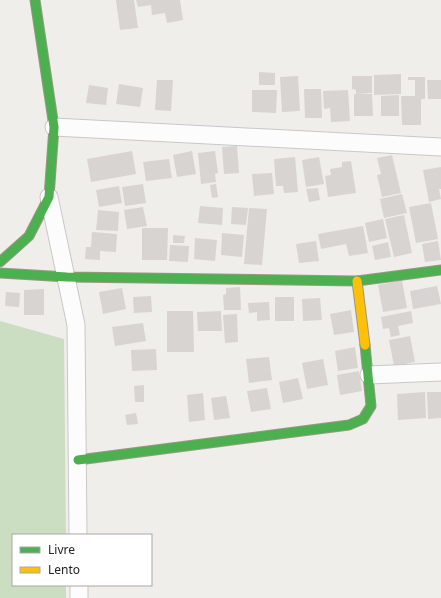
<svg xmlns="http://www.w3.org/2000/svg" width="441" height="598" viewBox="0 0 441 598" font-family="'Noto Sans',sans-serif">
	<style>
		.forest { fill: #cbdec1 }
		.building { fill: #d7d4d2 }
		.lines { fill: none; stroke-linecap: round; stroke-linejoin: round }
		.street-casing { stroke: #c9c8c7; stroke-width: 19 }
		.fast-casing { stroke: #999a82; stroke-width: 11 }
		.slow-casing { stroke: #999a82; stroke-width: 11 }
		.street { stroke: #fdfcfc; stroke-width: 17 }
		.fast { stroke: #4caf50; stroke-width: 9 }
		.slow { stroke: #ffc107; stroke-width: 9 }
	</style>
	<rect width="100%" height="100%" fill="#f0eeeb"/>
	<path class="forest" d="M0,321L64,339L66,535H13V585H66V598H0Z"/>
	<g class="building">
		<path d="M116,0H134L138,28L120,30Z"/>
		<path d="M136,0H180L183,20L167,23L165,13L152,15L151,5L138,7Z"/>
		<path d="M259,72L275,73V85H259Z"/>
		<path d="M401,74V94L374,95V75Z"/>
		<path d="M298,76L300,111L282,112L280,77Z"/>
		<path d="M352,76H372V93L356,94V90L352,89Z"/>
		<path d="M408,77H425V99H421V125H402L401,96H415V80H408Z"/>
		<path d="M157,80H173L171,111L155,110Z"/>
		<path d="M427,80H441V99H428Z"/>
		<path d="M119,84L143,88L140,107L116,104Z"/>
		<path d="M89,85L108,88L106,105L86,103Z"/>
		<path d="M304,89H321L322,118H305Z"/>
		<path d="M252,90H277L276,113L252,112Z"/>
		<path d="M348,90L350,121L331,122L330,108L324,109L323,91Z"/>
		<path d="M354,94H372L373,116H354Z"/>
		<path d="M399,95V116H381V96Z"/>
		<path d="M237,146L239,173L224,174L222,147Z"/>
		<path d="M132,151L136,174L91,182L87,159Z"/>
		<path d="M192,151L196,174L177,177L173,155Z"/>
		<path d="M215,151L218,173L215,174L216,182L201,184L198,153Z"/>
		<path d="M392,155L401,193L382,197L377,175L381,174L377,158Z"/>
		<path d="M295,157L298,192L284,193L283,186H276L274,159Z"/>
		<path d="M319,157L324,184L306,187L302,160Z"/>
		<path d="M169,159L172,178L146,181L143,162Z"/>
		<path d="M351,161L356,193L328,197L325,176L331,175L330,169L342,167V162Z"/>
		<path d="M441,167V189H439L441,199L429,202L423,170Z"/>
		<path d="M272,173L274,194L254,196L252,174Z"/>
		<path d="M143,184L146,203L125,206L122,187Z"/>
		<path d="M216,184L218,197L212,198L210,185Z"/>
		<path d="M119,186L122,203L99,207L96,190Z"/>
		<path d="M318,188L320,200L309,202L306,189Z"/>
		<path d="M402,194L407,213L384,218L380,199Z"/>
		<path d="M431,203L438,239L416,243L409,207Z"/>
		<path d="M200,206L223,208L222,225L198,223Z"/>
		<path d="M143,207L147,226L127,229L124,210Z"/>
		<path d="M232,207L248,208L246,225L231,224Z"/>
		<path d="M249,208L267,209L262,265L244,264Z"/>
		<path d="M98,210L119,212L118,231L96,230Z"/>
		<path d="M404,215L412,253L394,257L385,219Z"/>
		<path d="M383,219L387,238L369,242L365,223Z"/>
		<path d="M363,226L368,253L349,256L346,244L321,249L318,234Z"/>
		<path d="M142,228H168L167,260H142Z"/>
		<path d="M92,232L117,234L116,252L100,251V260L85,259L86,247H91Z"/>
		<path d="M222,233L244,235L242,257L221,255Z"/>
		<path d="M173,235L185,236L184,243H173Z"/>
		<path d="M195,238L217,240L215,261L194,259Z"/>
		<path d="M316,241L319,261L299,263L296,244Z"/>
		<path d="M438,241L441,260L425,262L422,244Z"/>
		<path d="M388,242L391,257L375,260L372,246Z"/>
		<path d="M170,245L189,246L188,262L169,261Z"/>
		<path d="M402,280L407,308L383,312L378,285Z"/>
		<path d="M437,286L441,304L413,309L410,291Z"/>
		<path d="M240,287L241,310H224L223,295L226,294V288Z"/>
		<path d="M122,288L126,309L103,314L99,292Z"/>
		<path d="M44,289V315H24V290Z"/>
		<path d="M6,292L20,293L19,307L5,306Z"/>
		<path d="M151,296L152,312L134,313L133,297Z"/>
		<rect x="275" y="297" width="19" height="24"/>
		<path d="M320,298L322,320L303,321L302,299Z"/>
		<path d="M269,302L270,320L257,321V312L249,313L248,303Z"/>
		<path d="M351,310L354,332L334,335L330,314Z"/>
		<path d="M167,311H193L194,352H167Z"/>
		<path d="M221,311L222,331H198L197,312Z"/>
		<path d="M411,311L413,323L398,326L400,335L391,337L389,328L383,329L381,317Z"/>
		<path d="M237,314L238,342L225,343L223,315Z"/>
		<path d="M143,323L146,341L115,346L112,327Z"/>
		<path d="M410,336L415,362L394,366L389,340Z"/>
		<path d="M355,347L358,368L338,371L335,351Z"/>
		<path d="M156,349L157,370L132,371L131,350Z"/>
		<path d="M269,357L272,380L249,383L246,359Z"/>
		<path d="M323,359L328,385L307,389L302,363Z"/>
		<path d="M359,371L362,391L340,395L337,375Z"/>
		<path d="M298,378L303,399L283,403L279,382Z"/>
		<path d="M144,385V402H135L134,386Z"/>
		<path d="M267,388L271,409L251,412L247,391Z"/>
		<path d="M425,392L426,418L398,420L397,394Z"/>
		<path d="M427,392H441V418L428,419Z"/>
		<path d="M203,393L205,420L189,422L187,395Z"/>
		<path d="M226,396L230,418L214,420L211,398Z"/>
		<path d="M136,413L138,424L127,425L125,415Z"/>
	</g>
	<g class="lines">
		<defs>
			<g id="street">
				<path d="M54,127L441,147"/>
				<path d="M49,197L76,325L78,535"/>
				<path d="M369,375L441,372"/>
				<path d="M79,585V598"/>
			</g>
			<g id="fast">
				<path d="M0,262L29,236L49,197L54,127L35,0"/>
				<path d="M0,273L67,277L357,281L441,270"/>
				<path d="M78,460L349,425L363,419L371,406L365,345"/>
			</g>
			<path id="slow" d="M357,281L365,345"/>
		</defs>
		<use href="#street" class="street-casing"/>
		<use href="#fast" class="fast-casing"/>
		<use href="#slow" class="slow-casing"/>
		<use href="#street" class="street"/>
		<use href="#fast" class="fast"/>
		<use href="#slow" class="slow"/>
	</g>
	<rect x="12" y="534" width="140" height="52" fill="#ffffff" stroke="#a7a7a7"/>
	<rect x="20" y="547" width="20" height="6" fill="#4caf50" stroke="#a7a7a7"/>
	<text x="48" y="554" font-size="12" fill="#222222">Livre</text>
	<rect x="20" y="567" width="20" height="6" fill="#ffc107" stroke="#a7a7a7"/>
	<text x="48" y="574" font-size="12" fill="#222222">Lento</text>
</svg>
